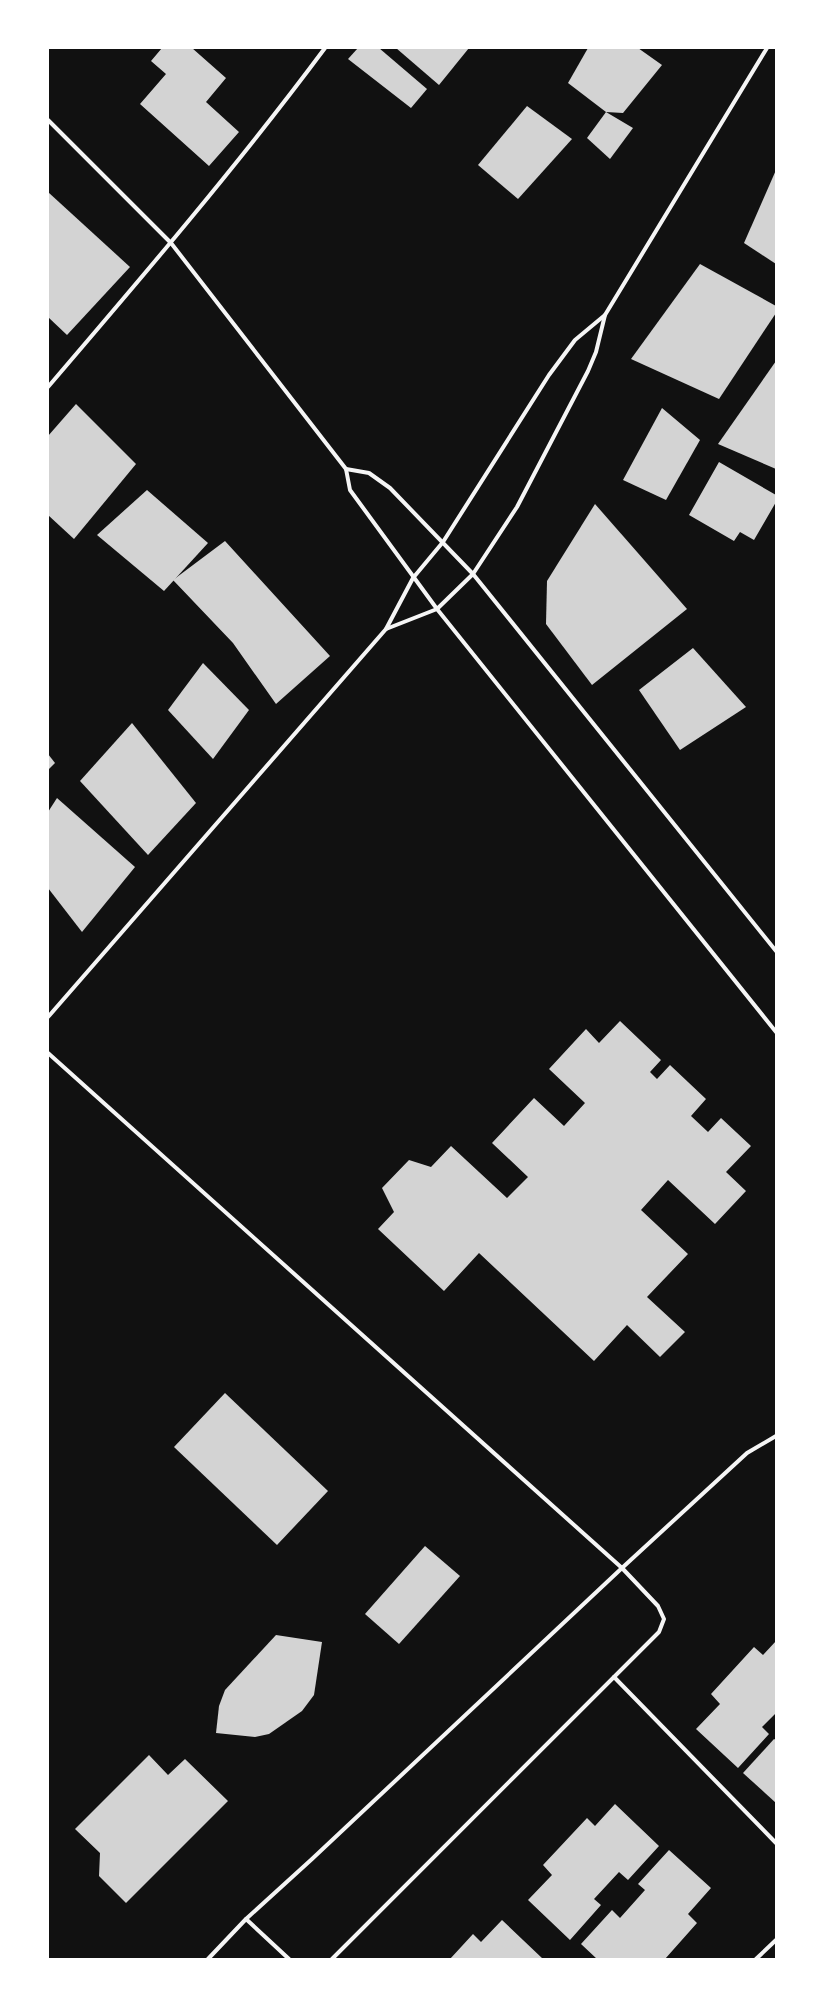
<svg xmlns="http://www.w3.org/2000/svg" width="824" height="2007" viewBox="0 0 824 2007" font-family="'PT Sans Narrow',sans-serif">
	<style>
		.building { fill: #d3d3d3 }
		.lines { fill: none; stroke-linecap: round; stroke-linejoin: round }
		.minor { stroke: #f5f5f5; stroke-width: 4 }
	</style>
	<rect width="100%" height="100%" fill="#111"/>
	<g class="building">
		<path d="M162,48H192L226,78L206,102L239,132L209,166L140,104L166,74L151,61Z"/>
		<path d="M358,48H379L427,89L411,108L348,59Z"/>
		<path d="M396,48H469L439,85Z"/>
		<path d="M588,48H638L662,65L623,113L606,112L568,83Z"/>
		<path d="M527,106L572,139L518,199L478,165Z"/>
		<path d="M606,112L633,128L610,159L587,138Z"/>
		<path d="M776,170V264L744,243Z"/>
		<path d="M48,192L130,267L67,335L48,317Z"/>
		<path d="M700,264L776,306V313L719,399L631,359Z"/>
		<path d="M776,361V469L718,444Z"/>
		<path d="M76,404L136,464L74,539L48,515V436Z"/>
		<path d="M662,408L700,440L666,500L623,480Z"/>
		<path d="M719,462L776,495V502L754,540L740,532L734,541L689,515Z"/>
		<path d="M147,490L208,543L164,591L97,535Z"/>
		<path d="M595,504L687,609L592,685L546,624L547,581Z"/>
		<path d="M225,541L330,656L276,704L233,643L173,580Z"/>
		<path d="M693,648L746,707L680,750L639,690Z"/>
		<path d="M203,663L249,710L213,759L168,710Z"/>
		<path d="M132,723L196,803L148,855L80,781Z"/>
		<path d="M48,754L55,763L48,770Z"/>
		<path d="M57,798L135,867L82,932L48,888V812Z"/>
		<path d="M620,1021L661,1060L650,1072L657,1079L670,1065L706,1099L691,1116L708,1132L721,1118L751,1146L726,1172L746,1191L715,1224L668,1180L641,1210L688,1254L647,1297L685,1332L660,1357L627,1325L594,1361L479,1253L444,1291L378,1229L394,1212L382,1188L409,1160L431,1167L451,1146L507,1198L528,1177L492,1143L534,1098L564,1126L585,1103L549,1069L586,1029L599,1043Z"/>
		<path d="M225,1393L328,1491L277,1545L174,1447Z"/>
		<path d="M425,1546L460,1576L399,1644L365,1614Z"/>
		<path d="M276,1635L322,1642L314,1695L302,1711L269,1734L255,1737L216,1733L219,1706L225,1690Z"/>
		<path d="M776,1641V1713L762,1727L769,1734L738,1768L696,1729L720,1704L711,1694L754,1647L763,1655Z"/>
		<path d="M774,1739L776,1740V1803L743,1773Z"/>
		<path d="M149,1755L168,1775L185,1759L228,1801L126,1903L99,1876L100,1853L75,1829Z"/>
		<path d="M615,1804L659,1846L628,1880L619,1872L594,1899L601,1905L570,1940L528,1900L552,1875L543,1865L587,1818L595,1826Z"/>
		<path d="M669,1850L711,1888L688,1914L697,1923L665,1959H597L581,1944L612,1910L620,1918L645,1890L638,1884Z"/>
		<path d="M502,1920L543,1959H450L473,1934L481,1942Z"/>
	</g>
	<g class="lines">
		<g class="minor">
			<path d="M48,120L171,243L346,469L350,490L437,609L776,1032"/>
			<path d="M48,387C143,276 238,165 325,48"/>
			<path d="M346,469L369,473L390,488L473,574L776,951"/>
			<path d="M386,629L437,609L473,574L517,507L588,371L596,352L605,315L767,48"/>
			<path d="M48,1017L386,629L413,578L443,542L549,375L575,340L605,315"/>
			<path d="M48,1053L622,1568L658,1606L664,1619L659,1632L332,1959"/>
			<path d="M614,1677L776,1843"/>
			<path d="M246,1919L289,1959"/>
			<path d="M208,1959L246,1919L312,1859L622,1568L747,1453L776,1436"/>
			<path d="M756,1959L776,1940"/>
		</g>
	</g>
	<rect width="824" height="2007" fill="none" stroke="#ffffff" stroke-width="98"/>
</svg>
